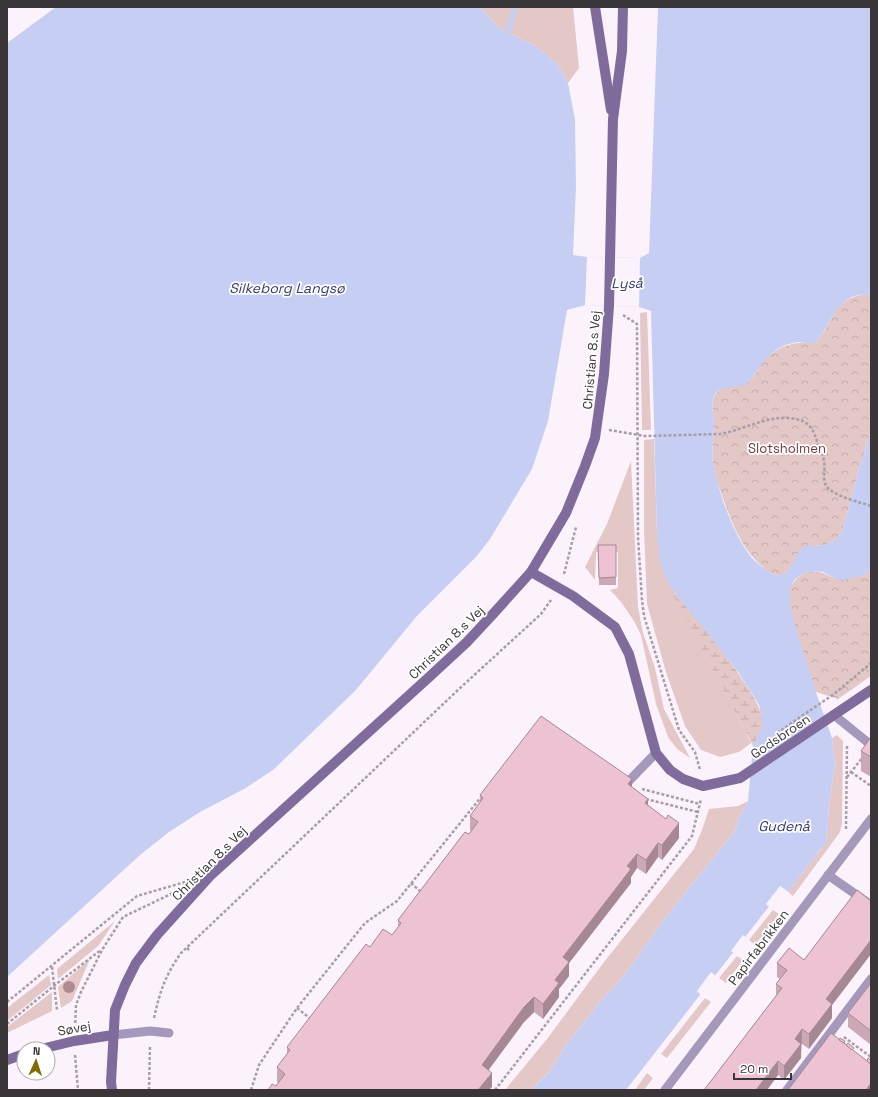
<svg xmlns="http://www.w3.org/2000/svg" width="878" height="1097" viewBox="0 0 878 1097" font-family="'Space Grotesk',sans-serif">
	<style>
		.grass { fill: #e4c7c7 }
		.wetland { fill: url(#wetland-marsh) }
		.park { fill: url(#park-crowns) }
		.water { fill: #c7cef4 }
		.pier { fill: #fcf2fc }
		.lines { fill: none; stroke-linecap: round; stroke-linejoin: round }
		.stream { stroke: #c7cef4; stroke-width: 5.5 }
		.path { stroke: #a79fa7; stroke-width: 2.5; stroke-dasharray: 3 2; stroke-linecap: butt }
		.lane { stroke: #a599bb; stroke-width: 9 }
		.secondary { stroke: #7f6c9d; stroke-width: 10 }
		.tree { fill: #b18b92 }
		.wall { fill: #cca8b6 }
		.shaded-wall { fill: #a68894 }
		.building { fill: #edc3d4; stroke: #a68894 }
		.labels { text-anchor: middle; stroke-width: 3.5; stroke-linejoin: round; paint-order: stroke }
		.street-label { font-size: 13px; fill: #393539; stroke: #fff }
		.park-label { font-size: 13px; fill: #73373c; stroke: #fff }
		.water-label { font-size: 14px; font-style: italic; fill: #34396a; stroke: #fff }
	</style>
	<defs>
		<pattern id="wetland-marsh" width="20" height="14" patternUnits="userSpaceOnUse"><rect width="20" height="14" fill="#e4c7c7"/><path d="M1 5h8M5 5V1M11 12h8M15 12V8" fill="none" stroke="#c4acac"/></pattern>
		<pattern id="park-crowns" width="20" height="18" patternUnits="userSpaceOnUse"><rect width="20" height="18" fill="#e4c7c7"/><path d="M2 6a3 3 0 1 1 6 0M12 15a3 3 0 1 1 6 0" fill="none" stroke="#c4acac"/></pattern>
	</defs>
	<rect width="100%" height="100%" fill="#fcf2fc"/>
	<g class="grass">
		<path d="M480,7H573L579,68L568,83L558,65L537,47L499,28Z"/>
		<path d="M647,312L651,430H642L640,313Z"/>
		<path d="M654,439L657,533L672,589L751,743L739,752L720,757L701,750L685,726L666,672L647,604L644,529V440Z"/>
		<path d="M631,461L638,607L643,633L655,668L664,709L690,758L677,749L668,737L656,704L641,635L634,621L621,602L610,590L618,588V552H596L595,580L585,567L607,524Z"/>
		<path d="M837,735L843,741L842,823L840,832L793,896L788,892L827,841L829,804L835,764L832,738Z"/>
		<path d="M748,801L738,820L735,831L662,922L623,977L599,1003L566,1045L549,1072L531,1090H505L547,1039L604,962L694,849L702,830L709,809L738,806Z"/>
		<path d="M773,910L779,914L755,945L749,940Z"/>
		<path d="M115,921L98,946L58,979L57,969Z"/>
		<path d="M737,956L743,960L726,983L719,978Z"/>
		<path d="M90,959L72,1001L61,1008L58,987Z"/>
		<path d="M49,975L51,985L7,1021V1008Z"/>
		<path d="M52,992V1011L7,1033V1027Z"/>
		<path d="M705,998L711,1002L667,1058L661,1054Z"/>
		<path d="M647,1073L653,1078L644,1090H635Z"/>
	</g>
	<path class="wetland" d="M664,577L672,589C690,612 766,698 763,724C763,729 756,740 753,746Z"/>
	<g class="park">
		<path d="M865,294L871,295V434L862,459L842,532C835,543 826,545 814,546C811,546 807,545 805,547C794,553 793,574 780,575C774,576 768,572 764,568C743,551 733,526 724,501C720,489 715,477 713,464C711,450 714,438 714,424C714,415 710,403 715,395C722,383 740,388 750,380C755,377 757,370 760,365C777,345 792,342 816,342C835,321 832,299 865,294Z"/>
		<path d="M871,565V676L838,699L816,692C810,673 785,607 790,589C792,583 796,579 801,575C812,567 825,573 835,579L869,571Z"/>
	</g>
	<path class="water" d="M56,7H480L499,28L537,47L558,65L568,83L575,119L576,187L573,255L587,257L640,258L649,253L658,7H871V295C838,290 833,322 816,342C811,344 807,343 802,342C795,342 787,344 781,347C774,351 766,358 761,365C756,371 753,380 746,384C736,389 723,384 715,394C710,402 714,415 714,424C714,437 711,450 713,463C718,491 735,540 754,560C757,563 761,566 764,568C768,572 774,576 780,575C793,574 793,555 802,548C806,545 809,546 814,546C826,545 835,543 842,532L862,459L871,434V565L869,571L864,575L844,580L835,579L823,572L814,571L804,573L794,580L790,590V604L796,629L816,692L832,738L835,764L829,804L827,841L788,892L781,891L626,1090H531L549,1072L566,1045L599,1003L623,977L662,922L735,831L738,820L748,801L753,746L763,724L759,705L739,673L672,589C659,569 659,555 657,533L651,311L639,307L586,305L567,310L548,421L532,469L490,539L476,557L416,617L356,690L273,770L244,789L200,812L169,832L140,855L7,977V43Z"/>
	<g class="pier">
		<path d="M587,257L640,258L639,307L585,305Z"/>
		<path d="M780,886L790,893H782L770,908L766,904Z"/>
		<path d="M743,935L748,939L735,954L731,951Z"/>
		<path d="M711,972L717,977L702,996L697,991Z"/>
	</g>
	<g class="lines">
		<path class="stream" d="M508,32L515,7"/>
		<g class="path">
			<path d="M623,315L637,324L638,537L642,600L644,616L679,730L695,752L700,770"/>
			<path d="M609,430L645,436L720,434C743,430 766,416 789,418C811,420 813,429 819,447C821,452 824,457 824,462C826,471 821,481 828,488C837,497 859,502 871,506"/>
			<path d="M564,574L576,527"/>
			<path d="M777,733L834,694L871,663"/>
			<path d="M851,772L871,786"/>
			<path d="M847,777L863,757"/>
			<path d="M642,789L700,804"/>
			<path d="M646,799L698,812"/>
			<path d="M846,829L847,744"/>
			<path d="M411,883L421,892"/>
			<path d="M187,948L190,951"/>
			<path d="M52,967L57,1010"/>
			<path d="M7,1002L137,896L185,882"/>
			<path d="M297,1008L312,1020"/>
			<path d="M154,1018C160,991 165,976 181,953L459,689L541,614L551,600"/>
			<path d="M7,1024L55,985L101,950"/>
			<path d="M75,1028L76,1005L81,992L102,950L123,917L175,892"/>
			<path d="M844,1037L871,1057"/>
			<path d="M75,1055L78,1090"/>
			<path d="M149,1090L150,1045"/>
			<path d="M251,1090L259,1065L297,1008L365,923L397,901L482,796"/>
			<path d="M495,1090L692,836L701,799"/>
		</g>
		<g class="lane">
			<path d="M834,715L871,745"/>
			<path d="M623,787L656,753"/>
			<path d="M828,875L871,905"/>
			<path d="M113,1035L150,1031L169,1033"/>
			<path d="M665,1090L871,819"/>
			<path d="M787,1090L871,979"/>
		</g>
		<g class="secondary">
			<path d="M595,7L611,110"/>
			<path d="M531,572L573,596L615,627L629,654L656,753L670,770L683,779L703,786L740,778L871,690"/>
			<path d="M41,1049L74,1041L113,1035"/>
			<path d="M7,1060L24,1054"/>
			<path d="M112,1090L111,1082L115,1010L125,985L136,963L157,935L211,875L427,679L467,642L493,614L531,572L566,513L585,466L595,438L604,374L609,306L613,119L622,51L623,7"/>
		</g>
	</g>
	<circle class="tree" cx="69" cy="987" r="6"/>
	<g class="wall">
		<path d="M598,545H616V585H599Z"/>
		<path d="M871,737V777L861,771V751Z"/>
		<path d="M632,787L648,806L679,838L662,860L658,857L646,874L637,868L631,877V883L569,963V976L559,989V997L543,1019L534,1012L524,1022L488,1070L492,1087L276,1086L278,1083L277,1082V1067L287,1054V1047L370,947L392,935L398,927V920L471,831L470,830V816L480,802V795Z"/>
		<path d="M871,901V954L832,1005V1018L809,1049L802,1044L801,1045V1058L784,1080L778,1075L767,1090H704L776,996V984L780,979L777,977V963L804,960Z"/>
		<path d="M871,983V1045L848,1027V1013Z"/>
	</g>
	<g class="shaded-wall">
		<path d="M632,779V793L628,784Z"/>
		<path d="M648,799V813L645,803Z"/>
		<path d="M679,823V838L662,860V845Z"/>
		<path d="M658,843V857L646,874V860Z"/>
		<path d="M637,854V868L631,877V883L569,963V976L559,989V997L543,1019V1004L555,980L563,957L627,866Z"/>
		<path d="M871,940V954L832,1005V1018L809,1049V1034L826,999Z"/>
		<path d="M534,997V1012L524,1022L482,1079V1065L524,1007Z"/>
		<path d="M802,1029L801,1058L784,1080V1066L795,1039Z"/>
		<path d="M778,1061V1075L767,1090H756Z"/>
		<path d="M492,1073V1087L489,1090H478Z"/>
		<path d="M871,1083V1090H866Z"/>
	</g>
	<g class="building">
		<path d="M598,545H616V577L599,578Z"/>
		<path d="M541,716L632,779L628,784L648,799L645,803L666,819L668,815L679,823L662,845L658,843L646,860L637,854L627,866L631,869L563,957L569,962L555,980L559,983L543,1004L534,997L524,1007L482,1065L492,1073L478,1090H268L272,1084L276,1086L285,1074L277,1067L290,1050L287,1047L366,944L370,947L383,929L392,935L401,923L398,920L458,841L465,832L469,834L478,822L470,816L483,798L480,795Z"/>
		<path d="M871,737V757L861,751Z"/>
		<path d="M857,890L871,901V940L826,999L832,1004L809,1034L802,1029L795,1039L801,1044L784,1066L778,1061L756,1090H704L782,988L776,984L787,970L777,963L789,948L804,960Z"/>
		<path d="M871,983V1031L848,1013Z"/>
		<path d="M831,1033L871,1064V1083L866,1090H788Z"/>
		<path d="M840,1038L845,1041L844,1043L839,1040Z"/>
		<path d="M848,1043L854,1048L852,1050L846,1045Z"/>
		<path d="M868,1058L871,1060V1064L867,1061Z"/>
	</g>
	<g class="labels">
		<g class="street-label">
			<text transform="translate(591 360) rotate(-85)" y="5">Christian 8.s Vej</text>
			<text transform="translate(446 642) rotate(-44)" y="5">Christian 8.s Vej</text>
			<text transform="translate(780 736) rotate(-34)" y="5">Godsbroen</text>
			<text transform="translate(209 863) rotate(-45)" y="5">Christian 8.s Vej</text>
			<text transform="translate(758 947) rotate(-53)" y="5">Papirfabrikken</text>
			<text transform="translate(74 1028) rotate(-10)" y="5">Søvej</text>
		</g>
		<g class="park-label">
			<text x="787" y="453">Slotsholmen</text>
		</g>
		<g class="water-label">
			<text transform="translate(627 283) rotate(-1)" y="5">Lyså</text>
			<text x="287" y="293">Silkeborg Langsø</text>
			<text x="784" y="831">Gudenå</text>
		</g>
	</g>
	<rect width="878" height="1097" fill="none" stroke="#393539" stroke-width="16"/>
	<g transform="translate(36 1061) rotate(3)"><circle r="19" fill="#ffffff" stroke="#b0aeb0"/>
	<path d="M0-3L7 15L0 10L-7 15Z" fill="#836a04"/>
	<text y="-6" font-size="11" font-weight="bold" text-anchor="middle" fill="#393539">N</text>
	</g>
	<path d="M734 1073v6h57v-6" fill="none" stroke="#393539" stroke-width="2"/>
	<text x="740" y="1073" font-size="12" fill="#393539" stroke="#ffffff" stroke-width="3" paint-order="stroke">20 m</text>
</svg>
